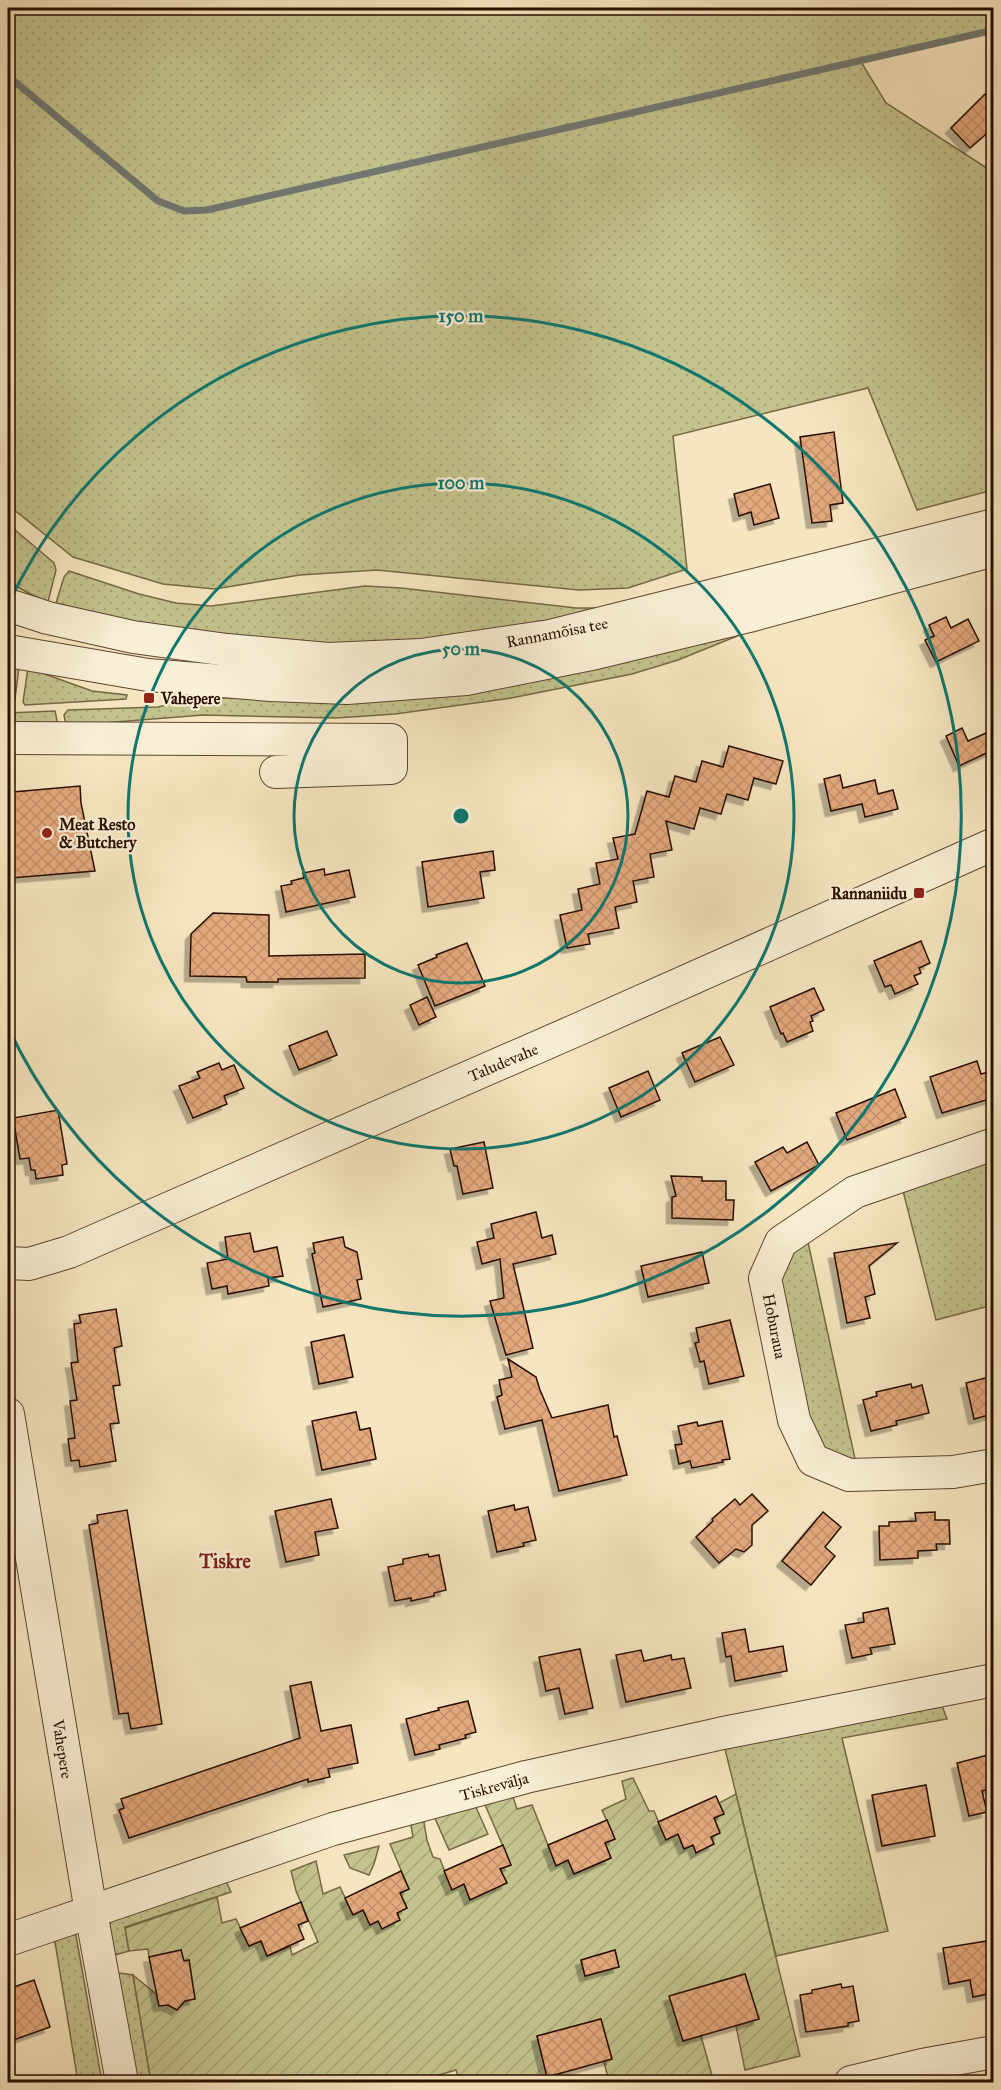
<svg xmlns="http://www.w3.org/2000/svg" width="1001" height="2090" viewBox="0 0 1001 2090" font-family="'IM FELL Great Primer',serif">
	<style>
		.grass { fill: url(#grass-dots); stroke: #766846; stroke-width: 1.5 }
		.garden { fill: url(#garden-furrows); stroke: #766846; stroke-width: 1.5; fill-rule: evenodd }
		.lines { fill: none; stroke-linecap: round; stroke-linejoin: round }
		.stream { stroke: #717771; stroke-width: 7 }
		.building { fill: url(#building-cross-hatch); stroke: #290e00; stroke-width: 1.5; filter: url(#shadow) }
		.minor-casing { stroke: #5c4430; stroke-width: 34 }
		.minor { stroke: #f9efd5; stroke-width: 32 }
		.ring { fill: none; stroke: #0f766e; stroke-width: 3 }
		.poi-dot { fill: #8f2418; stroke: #f9efd5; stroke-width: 2 }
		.labels { text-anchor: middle; stroke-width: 4.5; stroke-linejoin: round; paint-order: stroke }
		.street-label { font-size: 16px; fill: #290e00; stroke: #f9efd5 }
		.poi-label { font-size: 16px; font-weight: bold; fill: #290e00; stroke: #f9efd5; text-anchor: start }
		.quarter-label { font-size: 20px; font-weight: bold; fill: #7a1f14; stroke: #f9efd5 }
		.centre { fill: #0f766e; stroke: #f9efd5; stroke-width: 3 }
		.ring-label { font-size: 18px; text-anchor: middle; font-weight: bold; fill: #0f766e; stroke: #f9efd5; stroke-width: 4.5; stroke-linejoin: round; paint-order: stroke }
	</style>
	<defs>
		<pattern id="grass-dots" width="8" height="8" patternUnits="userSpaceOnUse" patternTransform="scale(1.5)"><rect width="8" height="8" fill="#c3c38d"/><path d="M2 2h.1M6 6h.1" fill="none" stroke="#a8a678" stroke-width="1.8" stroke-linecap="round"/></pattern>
		<pattern id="garden-furrows" width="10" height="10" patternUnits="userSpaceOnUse" patternTransform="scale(1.5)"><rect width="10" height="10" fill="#c3c38d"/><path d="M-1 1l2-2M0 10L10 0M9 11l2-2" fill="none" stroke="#a8a678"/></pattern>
		<pattern id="building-cross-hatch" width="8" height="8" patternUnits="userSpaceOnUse" patternTransform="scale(1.5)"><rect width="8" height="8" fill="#e3a97e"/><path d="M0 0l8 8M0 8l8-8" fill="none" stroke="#c3906b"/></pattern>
		<filter id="shadow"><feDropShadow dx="-5.5" dy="5.5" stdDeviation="0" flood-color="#0004"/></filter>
	</defs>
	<rect width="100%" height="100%" fill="#f6e6bf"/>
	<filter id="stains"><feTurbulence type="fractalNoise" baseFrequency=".00333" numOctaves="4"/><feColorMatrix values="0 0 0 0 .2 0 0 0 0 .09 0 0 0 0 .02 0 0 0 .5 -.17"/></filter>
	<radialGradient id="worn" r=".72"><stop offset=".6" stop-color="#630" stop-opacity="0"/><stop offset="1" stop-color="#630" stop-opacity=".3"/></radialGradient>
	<g class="grass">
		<path d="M8,8H993V30L861,62L886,103L993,172V490L917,510L868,388L673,436L687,569L628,588L579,590L377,570L300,575L215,589L163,584L73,557L8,505Z"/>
		<path d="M8,524L54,563L56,570L48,602C34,595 18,590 8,579Z"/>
		<path d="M69,571L139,594L176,603L211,606L365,586L401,588L576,608H598C479,642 344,652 220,637C165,630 110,617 56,603L64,577Z"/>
		<path d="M757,628L678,660L632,674L511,698L395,714L337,718L203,715L66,726L64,715L68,710L158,707L170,704L243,696Z"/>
		<path d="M19,667L15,699L11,704H8V668Z"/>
		<path d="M28,668L92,691L127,695L126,699L25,705L23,702Z"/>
		<path d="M55,711L58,725L8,728V713Z"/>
		<path d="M991,1153L994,1162L993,1305L936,1320L901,1183Z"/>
		<path d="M806,1233L857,1468L833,1464L803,1430L777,1265Z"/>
		<path d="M941,1703L947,1719L842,1738L888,1931L776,1956L725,1749V1742Z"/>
		<path d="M224,1877L231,1892L125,1927L129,1951L115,1955L105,1920Z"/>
		<path d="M75,1930L102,2082H78L54,1936Z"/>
		<path d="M119,1973L133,1975L151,2082H132L115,1978Z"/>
	</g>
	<g class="garden">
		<path d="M633,1778L649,1811H654L666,1839L678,1834L684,1849L693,1845L696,1852L714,1844L711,1837L720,1832L714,1818L724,1813L719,1803L736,1794L800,2056L745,2070L736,2026L759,2019L745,1974L670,1996L683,2041L701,2036L713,2079L698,2082H609L604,2062L612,2059L601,2019L537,2036L549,2082H460L456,2070L415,2082H151L133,1975L156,1994L159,2006L168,2005L177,2010L185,2001L195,1999L189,1960L184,1961L181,1950L149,1957L148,1949L129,1951L125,1928L217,1897L222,1923L236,1919L249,1946L261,1941L268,1956L290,1946L292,1955L318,1942L296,1891L291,1871L316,1861L323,1894L340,1887L353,1914L363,1910L370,1925L378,1921L382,1928L400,1920L397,1913L407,1908L400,1893L409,1889L390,1844L413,1837L410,1820L423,1817L427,1840L433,1857L440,1859L452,1889L464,1884L470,1899L507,1883L500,1869L511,1865L483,1800L512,1794L517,1809L532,1805L556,1865L568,1860L574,1874L611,1858L605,1843L615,1839L602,1810L626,1799L622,1781ZM615,1950L619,1967L585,1976L581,1960Z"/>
		<path d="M474,1803L488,1834L449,1850L433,1814Z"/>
		<path d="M379,1846L374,1864L369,1875L350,1868L344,1855Z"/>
	</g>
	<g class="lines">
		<path class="stream" d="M8,76L158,201L184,211L207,210L994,30"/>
	</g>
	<g class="building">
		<path d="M985,94L993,104V128L970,148L951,128Z"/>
		<path d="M834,432L843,503L830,505L832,521L812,523L800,437Z"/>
		<path d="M770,484L779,518L754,525L751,512L739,516L734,494Z"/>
		<path d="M946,617L951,628L968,619L979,641L936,662L925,640L934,636L929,625Z"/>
		<path d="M962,728L968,741L993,730V750L959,766L946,736Z"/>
		<path d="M729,746L783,761L776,784L754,778L748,800L727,794L721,814L700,808L694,829L666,821L672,850L650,854L654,877L633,881L637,902L615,907L619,928L588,934L590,944L567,948L560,915L582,910L578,889L600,884L596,863L618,859L613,838L635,834L647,791L669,797L675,776L696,782L702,761L723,767Z"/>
		<path d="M840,775L843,788L875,780L878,794L893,790L898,809L865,817L862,804L831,811L824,779Z"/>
		<path d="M80,786L81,803L95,871L11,878L8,840V810L14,809L13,792Z"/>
		<path d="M493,851L495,870L480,872L484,898L428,907L422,862Z"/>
		<path d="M324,869L325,875L349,870L355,897L286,912L281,886L292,884L291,881L304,878L303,873Z"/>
		<path d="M213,913L269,915V956L365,954V978L278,979V982H247L246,977L190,976L191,934Z"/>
		<path d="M921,941L930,963L919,968L921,973L914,976L918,984L895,994L891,985L885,987L874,961Z"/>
		<path d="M467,943L485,986L435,1006L418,965L437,957L436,955Z"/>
		<path d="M814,988L824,1010L811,1016L813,1021L810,1022L813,1031L787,1042L783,1033L781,1034L770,1007Z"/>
		<path d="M427,997L436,1017L419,1025L410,1005Z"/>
		<path d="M327,1031L337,1055L299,1070L289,1046Z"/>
		<path d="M720,1037L734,1065L695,1082L682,1053Z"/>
		<path d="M977,1061L981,1074L993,1071V1098L942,1113L930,1077Z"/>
		<path d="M219,1063L222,1070L234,1065L244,1088L224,1096L227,1104L193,1118L179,1086L200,1078L197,1072Z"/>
		<path d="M648,1071L660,1100L621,1117L609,1088Z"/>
		<path d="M895,1089L906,1117L847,1140L836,1113Z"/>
		<path d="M58,1110L67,1164L62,1165L63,1175L36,1179L35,1170H31L29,1158L20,1159L13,1118Z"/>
		<path d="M484,1142L493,1188L463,1194L457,1166H454L450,1149Z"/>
		<path d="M807,1142L819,1165L771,1191L755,1162L783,1147L787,1153Z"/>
		<path d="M671,1176L702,1177V1181H726V1200H734L733,1220L672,1218V1197L676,1196Z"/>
		<path d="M536,1212L542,1238L552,1235L556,1254L513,1264L533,1348L506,1355L490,1301L504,1298L500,1259L482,1264L477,1242L494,1238L491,1224Z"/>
		<path d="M250,1233L254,1252L277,1247L283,1276L268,1278L269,1286L228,1294L227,1286L212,1289L207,1263L228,1259L225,1237Z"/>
		<path d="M343,1237L345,1247L357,1252L362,1279L357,1280L361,1299L323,1307L312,1254L315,1253L313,1243Z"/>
		<path d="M897,1243L869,1266L875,1294L865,1297L870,1318L847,1323L834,1253Z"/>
		<path d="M702,1252L709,1283L648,1297L641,1266Z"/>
		<path d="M116,1309L122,1346L114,1348L120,1385L113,1386L119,1423L110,1424L116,1461L80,1467L79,1460L71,1461L68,1439L75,1438L70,1401L77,1400L71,1363L78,1362L74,1324L81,1323L79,1315Z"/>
		<path d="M730,1320L744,1376L709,1384L704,1361L700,1362L695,1343L699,1342L696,1328Z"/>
		<path d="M344,1335L353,1377L319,1384L311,1342Z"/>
		<path d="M508,1359L536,1377L540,1390L552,1418L608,1405L614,1437L617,1436L627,1475L559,1491L542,1420L505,1429L497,1397L502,1395L499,1380L512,1377Z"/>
		<path d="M993,1376V1414L974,1419L966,1383Z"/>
		<path d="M911,1384L912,1388L922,1385L929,1413L896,1421L897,1425L871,1431L863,1400L877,1396L876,1392Z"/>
		<path d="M356,1412L360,1430L370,1428L376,1459L322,1470L312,1421Z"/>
		<path d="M722,1421L730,1459L722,1460L723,1462L692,1468L690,1461L679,1464L675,1445L682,1444L678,1426L697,1422L698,1426Z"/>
		<path d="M752,1494L768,1511L752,1525V1545L744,1552L736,1549L719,1563L696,1537L713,1521L712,1519L735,1499L740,1505Z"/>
		<path d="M331,1499L338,1528L315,1532L319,1555L286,1562L275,1511Z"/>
		<path d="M514,1505L515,1510L528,1507L536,1540L523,1543L524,1546L497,1552L488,1511Z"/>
		<path d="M127,1510L162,1724L131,1729L128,1713L119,1714L89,1525L98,1523L97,1515Z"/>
		<path d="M823,1512L841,1527L825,1547L835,1556L811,1585L782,1561Z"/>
		<path d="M935,1512V1520H949L950,1544H936L937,1550L918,1551V1558L880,1560L879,1526H889V1522L916,1521L915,1513Z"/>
		<path d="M428,1554L429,1557L439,1555L446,1590L434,1593V1596L411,1601V1598L395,1601L388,1567L403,1564V1559Z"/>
		<path d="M888,1608L895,1644L870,1648L872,1654L852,1658L845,1625L864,1622L863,1613Z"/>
		<path d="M745,1629L749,1652L783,1646L787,1671L735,1681L731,1656L726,1657L722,1633Z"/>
		<path d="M580,1649L593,1708L565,1714L559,1688L546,1691L539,1657Z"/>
		<path d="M641,1650L644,1661L671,1655L672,1660L684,1658L691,1688L626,1702L616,1655Z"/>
		<path d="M311,1682L321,1731L351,1725L358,1763L328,1769L330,1777L308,1782V1779L129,1838L119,1810L124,1808L121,1799L300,1738L290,1686Z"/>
		<path d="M468,1701L476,1732L465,1735L466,1738L439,1745L440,1749L415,1755L406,1719L439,1710L438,1708Z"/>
		<path d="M988,1755L993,1788L982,1791L987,1812L969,1816L957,1763Z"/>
		<path d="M926,1785L935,1836L882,1846L872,1795Z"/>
		<path d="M716,1796L724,1814L714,1818L720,1833L711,1837L714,1844L696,1853L693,1845L684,1849L678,1834L666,1840L658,1822Z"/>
		<path d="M607,1820L615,1839L605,1843L611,1858L574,1874L568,1860L556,1866L548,1845Z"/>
		<path d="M503,1845L511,1865L500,1869L507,1883L470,1900L464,1884L452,1890L444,1871Z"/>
		<path d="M401,1871L409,1889L400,1893L407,1908L397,1913L400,1920L382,1929L378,1921L370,1925L363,1910L353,1915L345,1898Z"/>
		<path d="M301,1902L308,1921L298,1925L304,1939L267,1956L261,1941L249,1946L240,1928Z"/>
		<path d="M993,1940V1993L973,1997L970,1980L949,1984L943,1948Z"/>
		<path d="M181,1950L184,1961L189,1960L195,1999L185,2001L177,2010L168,2005L159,2006L149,1957Z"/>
		<path d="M615,1950L619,1967L585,1976L581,1960Z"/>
		<path d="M745,1974L759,2019L683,2041L669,1996Z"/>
		<path d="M34,1980L50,2027L8,2042V1989Z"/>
		<path d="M841,1984L842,1988L853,1986L859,2021L848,2023V2026L806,2032L800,1995L812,1993V1990Z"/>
		<path d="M601,2019L612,2059L547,2077L537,2036Z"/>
	</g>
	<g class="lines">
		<defs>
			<g id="minor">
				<path d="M8,605L48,618L133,637L227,650L328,659L421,655L550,636L994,525"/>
				<path d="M8,651L148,675L271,685L347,688L466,679L596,653L749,616L994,550"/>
				<path d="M8,738L391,740V768L276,772"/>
				<path d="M994,1144L855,1192L781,1242L765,1278L794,1420L813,1460L849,1475L953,1472L994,1465"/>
				<path d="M8,1263L29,1264L69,1252L581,1028L994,844"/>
				<path d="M8,1414L91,1912L122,2082"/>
				<path d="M8,1940L333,1829L526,1777L723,1733L994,1680"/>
				<path d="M851,2082L922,2065L994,2052"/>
			</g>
		</defs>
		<use href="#minor" class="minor-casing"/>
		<use href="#minor" class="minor"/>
	</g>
	<g class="ring">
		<circle cx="461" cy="816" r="167"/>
		<circle cx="461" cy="816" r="333"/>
		<path d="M8 605A500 500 0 1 1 8 1027"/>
	</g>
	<g class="poi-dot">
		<rect x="143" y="692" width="12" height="12" rx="3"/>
		<circle cx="47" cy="833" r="6"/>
		<rect x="913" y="887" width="12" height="12" rx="3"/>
	</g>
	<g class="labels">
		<g class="street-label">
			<text transform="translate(557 632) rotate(-11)" y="6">Rannamõisa tee</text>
			<text transform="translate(503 1062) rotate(-23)" y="6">Taludevahe</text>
			<text transform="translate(775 1326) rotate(79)" y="6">Hoburaua</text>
			<text transform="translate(63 1749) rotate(81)" y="6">Vahepere</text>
			<text transform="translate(494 1786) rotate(-15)" y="6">Tiskrevälja</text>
		</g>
		<g class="poi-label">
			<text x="161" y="704">Vahepere</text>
			<text x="59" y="830">Meat Resto<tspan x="59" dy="18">&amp; Butchery</tspan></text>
			<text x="907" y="899" text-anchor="end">Rannaniidu</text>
		</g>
		<g class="quarter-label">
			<text x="225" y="1568">Tiskre</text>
		</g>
	</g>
	<circle cx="461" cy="816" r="9" class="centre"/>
	<g class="ring-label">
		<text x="461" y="322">150 m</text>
		<text x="461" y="489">100 m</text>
		<text x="461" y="655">50 m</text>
	</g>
	<rect width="1001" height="2090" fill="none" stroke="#f6e6bf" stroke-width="30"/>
	<rect x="9" y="9" width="983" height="2072" fill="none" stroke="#290e00" stroke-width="3"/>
	<rect x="15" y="15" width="971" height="2060" fill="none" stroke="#290e00" stroke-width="1.5"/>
	<rect width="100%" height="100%" filter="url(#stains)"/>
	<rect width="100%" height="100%" fill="url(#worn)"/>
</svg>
